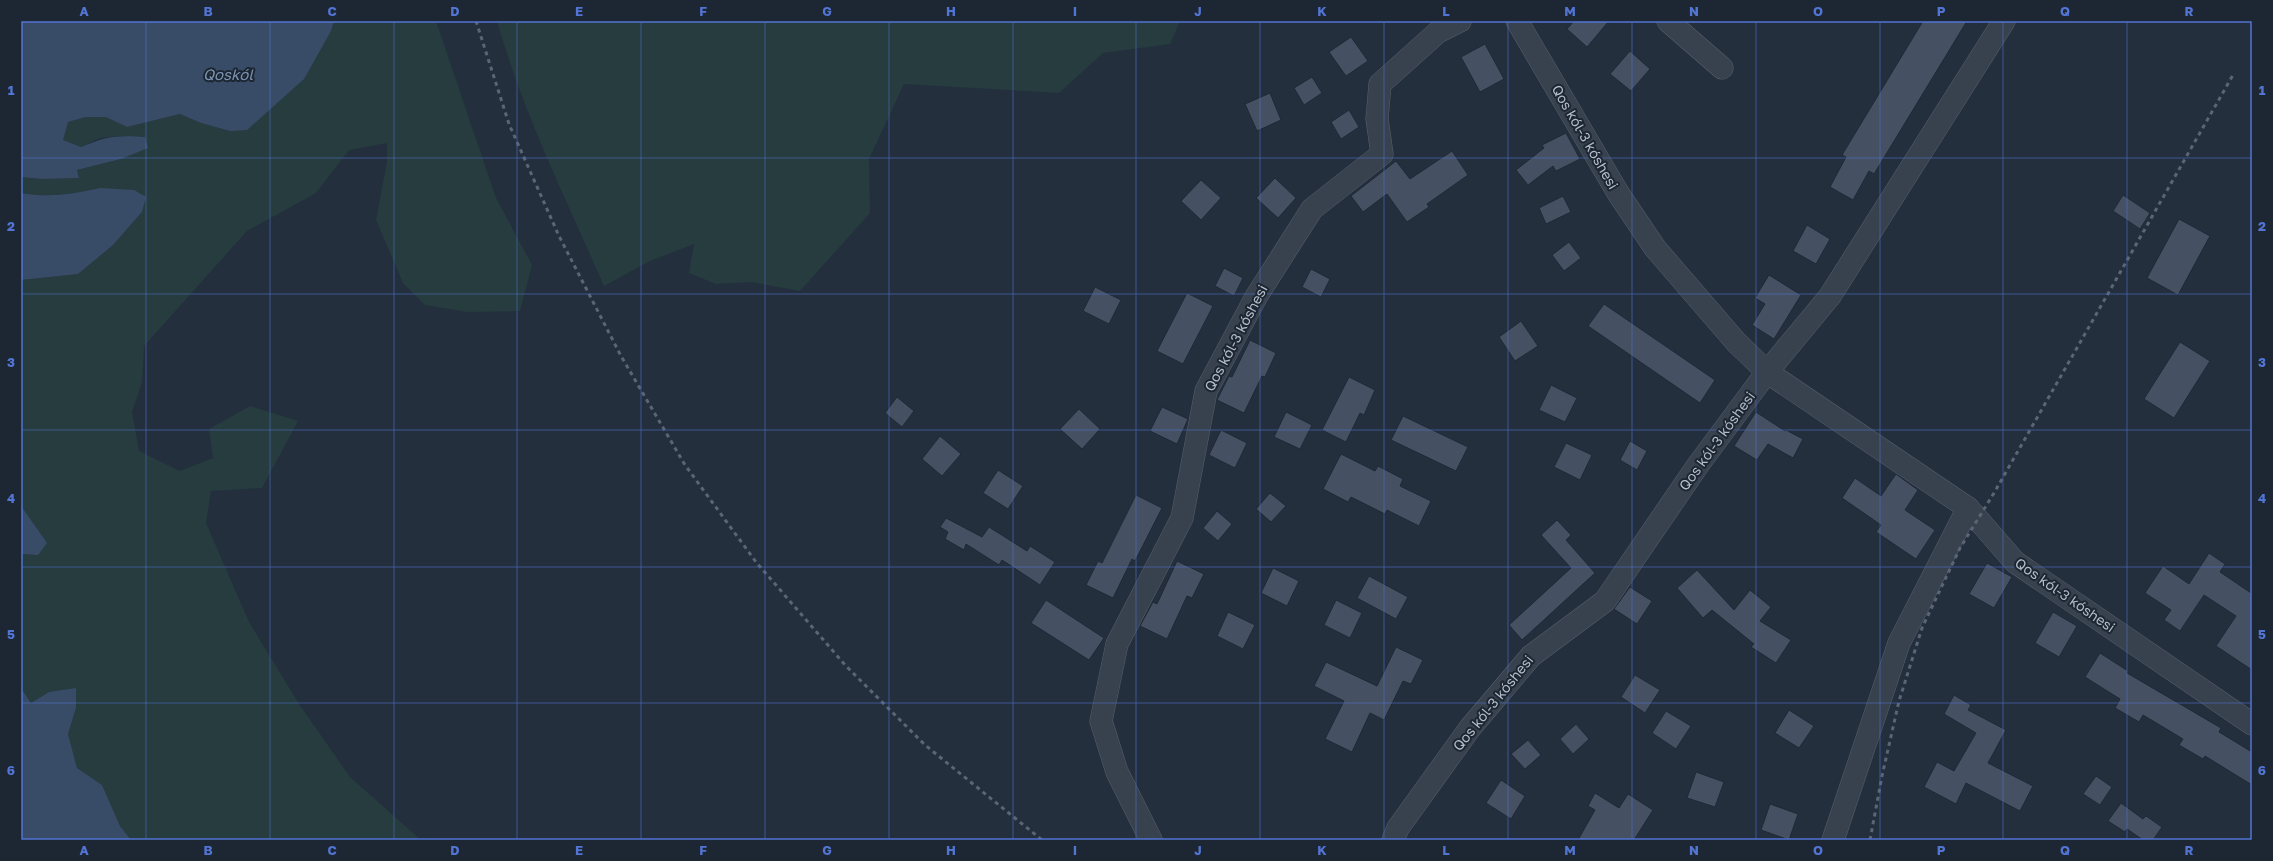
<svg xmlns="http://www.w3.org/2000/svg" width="2273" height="861" viewBox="0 0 2273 861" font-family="'Golos Text',sans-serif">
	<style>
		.green { fill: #263c3f }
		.water { fill: #394c67 }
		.building { fill: #455162; stroke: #1f2835 }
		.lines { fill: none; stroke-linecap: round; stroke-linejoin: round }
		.street-casing { stroke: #565f6c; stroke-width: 23 }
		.street { stroke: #38414e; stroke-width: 22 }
		.rail { stroke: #5a6575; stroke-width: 3; stroke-dasharray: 4 4; stroke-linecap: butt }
		.grid { fill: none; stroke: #5274d3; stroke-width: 1; stroke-opacity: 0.55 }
		.labels { text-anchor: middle; stroke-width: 4; stroke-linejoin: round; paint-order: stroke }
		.street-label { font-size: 14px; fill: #b4bcc9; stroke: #1d2633 }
		.water-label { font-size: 15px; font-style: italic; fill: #7c92b1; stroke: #1d2633 }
		.neatline { fill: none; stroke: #5274d3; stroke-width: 1.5 }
		.grid-label { font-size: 13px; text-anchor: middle; font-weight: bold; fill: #5274d3 }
	</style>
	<rect width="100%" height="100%" fill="#242f3e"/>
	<g class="green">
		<path d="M334,21H436L496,198L532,265L520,311L467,312L425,305L403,283L376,220L387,162V143L349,150L316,193L247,231L144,346L142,382L132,412L139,451L180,471L213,458L209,429L250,406L298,421L262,488L211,491L206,523L249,622L299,704L350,777L421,840H131L120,826L102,785L77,768L68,734L76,708L49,692L31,703L21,688V554L38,555L28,518L21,506V280L78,274L113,245L142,212L100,188C73,194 49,198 21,193V177L42,179L79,178L77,170L121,159L147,148L121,136L100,138L81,147L62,140L68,122L86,117H107L127,127L180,114L201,123L230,131L331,31Z"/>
		<path d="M497,21H1180L1170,44L1103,53L1059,93L904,84L869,159L870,213L800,291L752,282L716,284L689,273L694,244L650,261L604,286C566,199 523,113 497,21Z"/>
	</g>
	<g class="water">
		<path d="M21,21H334L331,31L304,79L247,130L230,131L201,123L180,114L127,127L106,117H86L68,122L63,140L81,147C107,136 117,135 145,137L148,148L121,159L77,170L79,178L42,179L21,177Z"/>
		<path d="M100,188L134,190L146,197L142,212L113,245L78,274L21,280V193C49,198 73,194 100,188Z"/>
		<path d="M21,506L47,543L38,555L21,554Z"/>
		<path d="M21,688L31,703L49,692L76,688V708L68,734L77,768L102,785L120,826L131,840H21Z"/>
	</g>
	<g class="building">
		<path d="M1574,21H1609L1587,47L1567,29Z"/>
		<path d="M1923,21H1967L1874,174L1869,171L1853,200L1830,187L1846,157L1842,155Z"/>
		<path d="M1351,37L1368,61L1346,76L1329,52Z"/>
		<path d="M1485,44L1504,79L1480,92L1461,57Z"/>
		<path d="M1630,51L1650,69L1631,91L1610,74Z"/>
		<path d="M1312,77L1322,93L1304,105L1294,88Z"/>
		<path d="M1270,93L1281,120L1257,131L1245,104Z"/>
		<path d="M1349,110L1359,127L1341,139L1331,122Z"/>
		<path d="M1566,133L1580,159L1556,171L1553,166L1528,185L1516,170L1544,148L1542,145Z"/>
		<path d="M1452,151L1468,175L1427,204L1429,207L1407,222L1387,194L1363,212L1351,196L1396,161L1410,179Z"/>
		<path d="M1275,178L1296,198L1278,218L1256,198Z"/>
		<path d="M1201,180L1221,198L1201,220L1181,201Z"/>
		<path d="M2123,195L2150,213L2140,229L2113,211Z"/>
		<path d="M1563,196L1571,212L1546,224L1539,208Z"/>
		<path d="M2179,219L2210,236L2178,295L2147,278Z"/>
		<path d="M1807,225L1830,239L1816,264L1793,251Z"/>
		<path d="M1569,242L1581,258L1564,271L1552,255Z"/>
		<path d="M1224,268L1243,278L1234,296L1215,286Z"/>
		<path d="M1311,269L1330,279L1321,297L1302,287Z"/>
		<path d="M1769,275L1801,295L1774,339L1752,325L1765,304L1755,298Z"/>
		<path d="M1095,287L1121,300L1109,324L1083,311Z"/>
		<path d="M1187,293L1213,306L1183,364L1157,351Z"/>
		<path d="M1604,304L1715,380L1700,403L1588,326Z"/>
		<path d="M1521,321L1538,346L1515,361L1499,337Z"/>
		<path d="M1250,340L1276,353L1265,377L1262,376L1244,413L1217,400L1229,376L1232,377Z"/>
		<path d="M2180,342L2210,361L2174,418L2144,399Z"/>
		<path d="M1349,377L1375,390L1364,415L1360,413L1346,442L1322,430Z"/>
		<path d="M1551,385L1577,398L1565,422L1539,410Z"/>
		<path d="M897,397L914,411L902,427L885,413Z"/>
		<path d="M1162,407L1188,419L1177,444L1150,431Z"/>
		<path d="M1079,409L1100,429L1082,449L1060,429Z"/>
		<path d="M1286,412L1312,425L1300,449L1274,437Z"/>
		<path d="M1756,412L1785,431L1786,430L1803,439L1793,458L1768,444L1757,460L1734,446Z"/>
		<path d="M1403,416L1468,447L1456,471L1391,440Z"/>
		<path d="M1221,430L1247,443L1235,468L1209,455Z"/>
		<path d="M940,436L961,454L942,476L922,459Z"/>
		<path d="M1630,441L1647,451L1637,470L1620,460Z"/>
		<path d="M1566,443L1592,455L1580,480L1554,467Z"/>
		<path d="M1341,454L1375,471L1378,466L1403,479L1400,486L1431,501L1419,526L1387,510L1385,514L1351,497L1348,502L1323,489Z"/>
		<path d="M998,470L1023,486L1008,509L983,493Z"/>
		<path d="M1896,474L1918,490L1905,510L1935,530L1916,559L1876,532L1881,525L1842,498L1855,478L1881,496Z"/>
		<path d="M1270,493L1286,506L1271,522L1256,509Z"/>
		<path d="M1136,495L1162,508L1135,561L1132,559L1113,598L1086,585L1098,561L1102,563Z"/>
		<path d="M1217,511L1232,524L1218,541L1203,528Z"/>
		<path d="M946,518L982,537L989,527L1027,551L1030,546L1055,562L1040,585L1002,560L999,565L966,544L964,550L945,539L948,532L940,527Z"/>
		<path d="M1557,520L1571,535L1566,540L1595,573L1522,640L1509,625L1571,568L1541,535Z"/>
		<path d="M2209,553L2225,564L2220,572L2251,593L2252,591V670L2216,646L2236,616L2204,595L2180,631L2164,620L2171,610L2145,593L2163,566L2189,584Z"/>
		<path d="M1177,561L1204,574L1192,598L1187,596L1167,639L1140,626L1153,602L1157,604Z"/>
		<path d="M1987,563L2012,577L1994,608L1969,594Z"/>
		<path d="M1273,568L1299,581L1287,606L1261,593Z"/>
		<path d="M1697,570L1734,610L1750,590L1771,607L1760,621L1791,640L1776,663L1751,647L1754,644L1712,610L1703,618L1677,588Z"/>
		<path d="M1369,576L1408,597L1396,619L1357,598Z"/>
		<path d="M1630,587L1652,601L1637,624L1614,609Z"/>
		<path d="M1046,600L1104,638L1089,660L1031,623Z"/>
		<path d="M1336,600L1362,613L1350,638L1324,625Z"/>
		<path d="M1228,612L1255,625L1243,649L1217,636Z"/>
		<path d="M2053,612L2077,626L2059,657L2035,643Z"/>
		<path d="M1396,647L1423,660L1411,684L1403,681L1384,720L1370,713L1352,752L1325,739L1344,701L1314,686L1326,662L1377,686Z"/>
		<path d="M2100,653L2128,671L2127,673L2221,728L2219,732L2252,752V785L2205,756L2203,759L2179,745L2183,739L2143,715L2139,722L2115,708L2120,699L2085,677Z"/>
		<path d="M1635,675L1660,690L1645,713L1621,697Z"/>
		<path d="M1954,695L1971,705L1968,710L2006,730L1988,763L2033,786L2020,811L1966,783L1956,804L1924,787L1937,762L1954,771L1976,733L1944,714Z"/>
		<path d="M1789,710L1814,726L1799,748L1775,733Z"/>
		<path d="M1666,711L1691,726L1676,749L1652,733Z"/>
		<path d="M1576,724L1589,739L1573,754L1560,739Z"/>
		<path d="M1528,740L1541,755L1525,769L1511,754Z"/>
		<path d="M1696,772L1724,782L1715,807L1687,798Z"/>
		<path d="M2096,776L2112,787L2100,805L2083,794Z"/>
		<path d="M1501,780L1525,796L1511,819L1486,803Z"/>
		<path d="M1595,793L1619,808L1628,794L1653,810L1634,840H1578L1595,810L1588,806Z"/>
		<path d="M2121,803L2143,819L2146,816L2162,827L2153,840H2143L2127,829L2125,832L2108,821Z"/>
		<path d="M1770,804L1798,814L1789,840L1761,830Z"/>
	</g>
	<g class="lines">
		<defs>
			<g id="street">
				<path d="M1668,21L1722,68"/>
				<path d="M2004,21L1830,296L1767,372L1968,508L2015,562L2252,724"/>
				<path d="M1151,840L1117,772L1101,721L1117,644L1182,518L1206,391L1256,297L1312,209L1382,154L1377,119L1380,84L1438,32L1460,21"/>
				<path d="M1393,840L1398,828L1470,728L1531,656L1605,601L1698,465L1767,372L1736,342L1655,248L1618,193L1517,21"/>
				<path d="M1833,840L1899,643L1968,508"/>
			</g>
		</defs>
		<use href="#street" class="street-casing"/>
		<use href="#street" class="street"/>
		<g class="rail">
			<path d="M476,21L509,124L559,236L621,356L685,465L756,562L846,666L925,745L1042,840"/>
			<path d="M1870,840L1882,776L1899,701L1922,628L1960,548L1994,493L2233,75"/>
		</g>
	</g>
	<path class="grid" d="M146,21V840M270,21V840M394,21V840M517,21V840M641,21V840M765,21V840M889,21V840M1013,21V840M1136,21V840M1260,21V840M1384,21V840M1508,21V840M1632,21V840M1756,21V840M1880,21V840M2003,21V840M2127,21V840M21,158H2252M21,294H2252M21,430H2252M21,567H2252M21,703H2252"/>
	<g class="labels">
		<g class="street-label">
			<text transform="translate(1585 137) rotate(60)" y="5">Qos kól-3 kóshesi</text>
			<text transform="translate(1236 338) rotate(-62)" y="5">Qos kól-3 kóshesi</text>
			<text transform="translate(1717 441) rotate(-54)" y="5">Qos kól-3 kóshesi</text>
			<text transform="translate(2065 595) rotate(35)" y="5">Qos kól-3 kóshesi</text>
			<text transform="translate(1493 703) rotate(-51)" y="5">Qos kól-3 kóshesi</text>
		</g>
		<g class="water-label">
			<text x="228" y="80">Qoskól</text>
		</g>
	</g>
	<rect width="2273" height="861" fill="none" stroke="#1d2633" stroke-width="44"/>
	<rect x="22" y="22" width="2229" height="817" class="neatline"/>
	<g class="grid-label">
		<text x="84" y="16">A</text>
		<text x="208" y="16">B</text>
		<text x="332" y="16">C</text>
		<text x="455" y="16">D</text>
		<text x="579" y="16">E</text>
		<text x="703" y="16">F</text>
		<text x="827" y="16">G</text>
		<text x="951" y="16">H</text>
		<text x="1075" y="16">I</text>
		<text x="1198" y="16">J</text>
		<text x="1322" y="16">K</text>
		<text x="1446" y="16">L</text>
		<text x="1570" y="16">M</text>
		<text x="1694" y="16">N</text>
		<text x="1818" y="16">O</text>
		<text x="1941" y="16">P</text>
		<text x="2065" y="16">Q</text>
		<text x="2189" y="16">R</text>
		<text x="11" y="95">1</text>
		<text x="2262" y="95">1</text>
		<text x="11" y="231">2</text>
		<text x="2262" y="231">2</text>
		<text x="11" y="367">3</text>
		<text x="2262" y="367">3</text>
		<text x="11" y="503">4</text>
		<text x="2262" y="503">4</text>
		<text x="11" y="639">5</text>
		<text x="2262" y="639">5</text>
		<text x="11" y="775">6</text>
		<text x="2262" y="775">6</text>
		<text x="84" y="855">A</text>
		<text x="208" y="855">B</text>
		<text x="332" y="855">C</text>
		<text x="455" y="855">D</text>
		<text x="579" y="855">E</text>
		<text x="703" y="855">F</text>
		<text x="827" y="855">G</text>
		<text x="951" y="855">H</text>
		<text x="1075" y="855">I</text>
		<text x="1198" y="855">J</text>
		<text x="1322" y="855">K</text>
		<text x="1446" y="855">L</text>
		<text x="1570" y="855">M</text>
		<text x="1694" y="855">N</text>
		<text x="1818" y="855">O</text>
		<text x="1941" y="855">P</text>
		<text x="2065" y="855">Q</text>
		<text x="2189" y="855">R</text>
	</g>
</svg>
